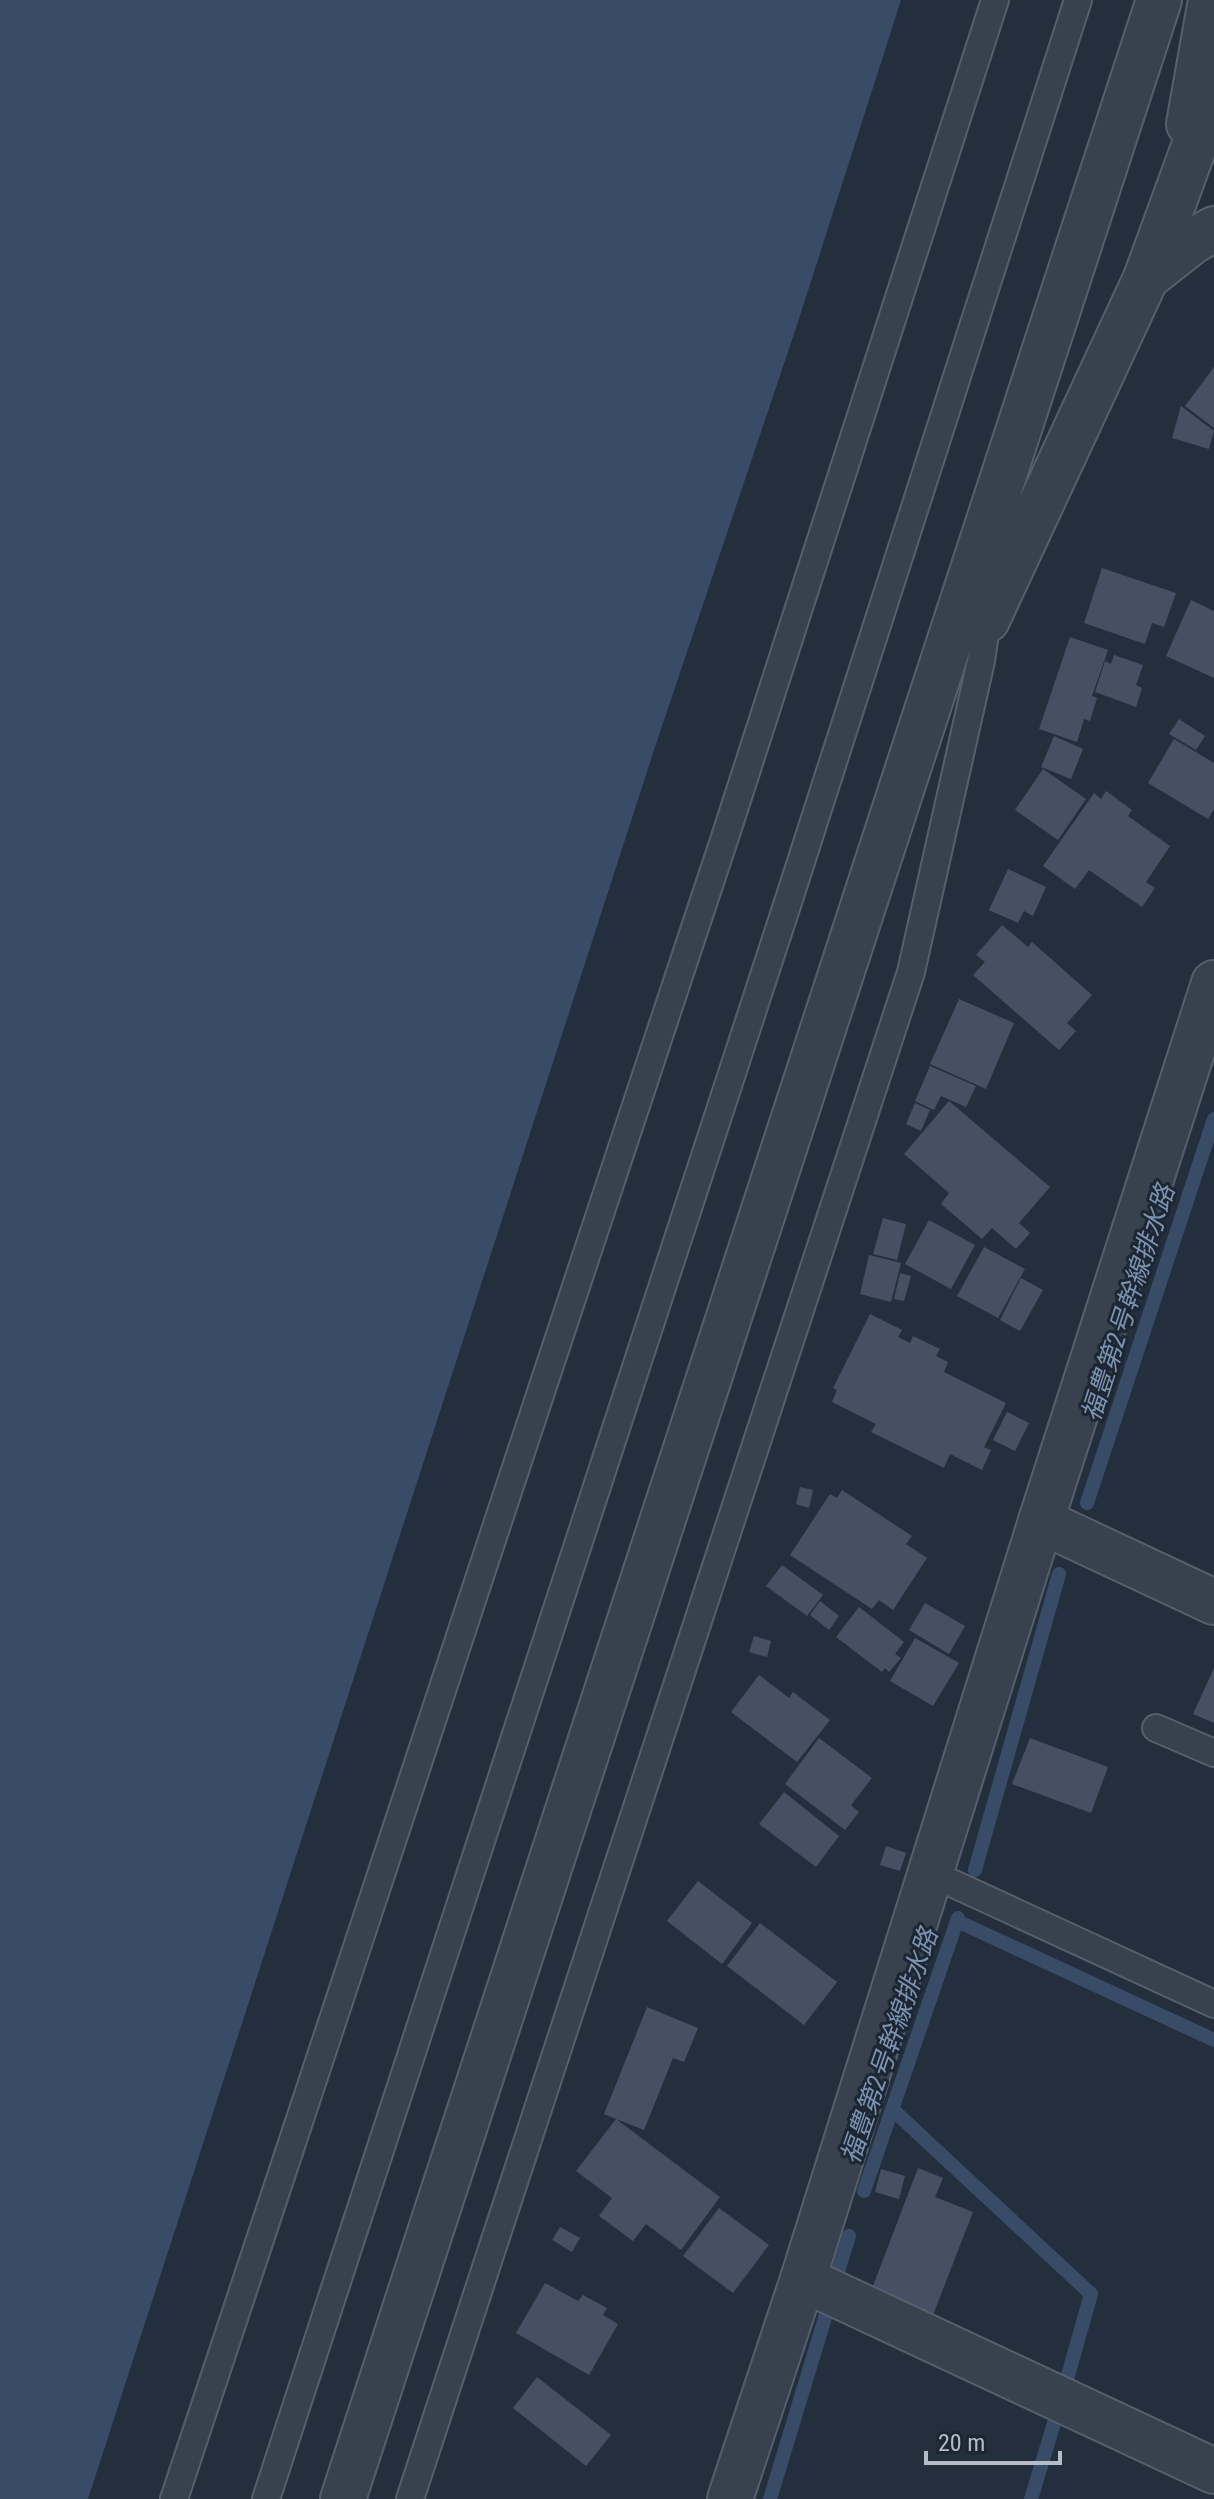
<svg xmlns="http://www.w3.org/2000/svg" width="1214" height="2499" viewBox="0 0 1214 2499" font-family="'Roboto Condensed','Noto Sans JP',sans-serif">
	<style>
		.water { fill: #394c67 }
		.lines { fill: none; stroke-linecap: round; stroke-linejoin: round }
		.stream { stroke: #394c67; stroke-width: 14 }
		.building { fill: #455162 }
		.service-casing { stroke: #565f6c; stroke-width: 30 }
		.minor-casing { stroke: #565f6c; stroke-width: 48 }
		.tertiary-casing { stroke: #565f6c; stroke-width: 48 }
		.service { stroke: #38414e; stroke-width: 26 }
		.minor { stroke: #38414e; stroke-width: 44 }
		.tertiary { stroke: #38414e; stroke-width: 44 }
		.labels { text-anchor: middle; stroke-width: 6; stroke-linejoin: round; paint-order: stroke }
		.water-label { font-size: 26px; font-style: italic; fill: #7c92b1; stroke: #1d2633 }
	</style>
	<rect width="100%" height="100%" fill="#242f3e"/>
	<path class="water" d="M0,0H901L797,325L655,747L88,2499H0Z"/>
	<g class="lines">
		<g class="stream">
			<path d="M1087,1503L1214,1119"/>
			<path d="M975,1870L1059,1574"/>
			<path d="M957,1921L1214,2040"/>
			<path d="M892,2109L1091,2294L1067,2379"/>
			<path d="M864,2191L958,1918"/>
			<path d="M836,2278L849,2236"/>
			<path d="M770,2499L827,2311"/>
			<path d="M1031,2499L1055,2420"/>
		</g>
	</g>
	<g class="building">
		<path d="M1214,367V428L1185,406Z"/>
		<path d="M1181,406L1214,431L1209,449L1172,438Z"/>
		<path d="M1102,568L1176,593L1164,627L1152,623L1145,644L1084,623Z"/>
		<path d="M1191,600L1214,611V678L1166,656Z"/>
		<path d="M1070,637L1108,650L1092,696L1097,698L1090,721L1084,719L1077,742L1039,729Z"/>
		<path d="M1114,655L1143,665L1136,685L1142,688L1136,707L1095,692L1105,661L1111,664Z"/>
		<path d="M1179,719L1205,736L1196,750L1169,734Z"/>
		<path d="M1054,736L1083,749L1071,779L1041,767Z"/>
		<path d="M1174,739L1214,763V809L1208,819L1148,783Z"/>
		<path d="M1043,769L1086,799L1058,840L1015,810Z"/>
		<path d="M1106,791L1132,810L1128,816L1170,846L1146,882L1155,888L1142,907L1089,870L1075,889L1043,866L1094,793L1101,799Z"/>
		<path d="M1008,869L1046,887L1033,916L1024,911L1018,923L989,910Z"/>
		<path d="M1002,925L1028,947L1032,942L1092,995L1067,1023L1076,1031L1059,1050L973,975L985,962L976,955Z"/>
		<path d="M959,999L1014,1023L986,1089L930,1064Z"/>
		<path d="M930,1066L976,1086L966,1107L941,1096L934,1110L915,1101Z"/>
		<path d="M949,1101L1050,1187L1019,1223L1030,1233L1016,1249L992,1228L982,1239L941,1204L949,1193L904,1154Z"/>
		<path d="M915,1103L930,1110L921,1131L906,1124Z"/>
		<path d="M883,1218L906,1224L897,1260L873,1254Z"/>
		<path d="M929,1220L975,1245L951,1289L905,1264Z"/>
		<path d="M984,1247L1025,1269L998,1318L957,1296Z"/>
		<path d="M869,1255L901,1263L891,1302L860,1294Z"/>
		<path d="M900,1273L911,1276L904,1301L894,1299Z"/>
		<path d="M1021,1278L1043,1290L1020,1331L1000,1320Z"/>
		<path d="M870,1314L902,1330L898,1337L910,1343L913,1336L940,1349L936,1356L948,1362L944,1372L1006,1403L984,1447L991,1450L982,1470L950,1454L944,1468L871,1432L876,1424L832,1402L837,1390L833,1388Z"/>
		<path d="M1007,1412L1029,1423L1015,1451L993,1440Z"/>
		<path d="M800,1487L813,1490L809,1508L796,1504Z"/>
		<path d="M842,1490L912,1536L906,1544L927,1558L893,1610L879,1600L872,1609L790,1555L830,1494L837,1498Z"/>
		<path d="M782,1565L823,1595L807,1616L766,1586Z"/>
		<path d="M820,1601L839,1616L829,1630L810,1615Z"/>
		<path d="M925,1603L965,1626L949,1654L909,1630Z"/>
		<path d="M859,1607L904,1642L895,1654L901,1658L889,1672L885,1668L882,1672L836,1637Z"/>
		<path d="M754,1636L771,1641L767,1657L749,1652Z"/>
		<path d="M915,1638L959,1663L933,1706L890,1681Z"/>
		<path d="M1214,1668V1723L1193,1714Z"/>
		<path d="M759,1675L789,1698L793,1692L830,1720L797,1762L731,1712Z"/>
		<path d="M819,1738L872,1778L851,1805L859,1812L845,1830L785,1784Z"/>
		<path d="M1030,1738L1108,1767L1091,1813L1012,1784Z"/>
		<path d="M784,1792L839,1836L816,1867L759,1824Z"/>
		<path d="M886,1846L906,1853L900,1871L880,1865Z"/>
		<path d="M698,1881L752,1923L722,1964L667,1921Z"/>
		<path d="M760,1923L837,1982L804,2025L727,1966Z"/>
		<path d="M647,2007L698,2028L684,2062L673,2058L644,2130L616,2119L720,2197L681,2250L646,2224L633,2241L599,2216L612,2198L576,2171L616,2119L604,2114Z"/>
		<path d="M918,2168L943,2178L935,2197L973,2212L933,2315L871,2291Z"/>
		<path d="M881,2169L905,2176L899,2199L875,2192Z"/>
		<path d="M719,2208L769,2245L733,2293L683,2256Z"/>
		<path d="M560,2227L580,2238L572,2252L552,2240Z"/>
		<path d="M545,2283L578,2301L583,2295L607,2308L603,2315L618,2324L589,2375L516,2333Z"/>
		<path d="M537,2377L611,2435L586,2466L513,2408Z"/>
	</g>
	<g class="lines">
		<defs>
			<g id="service">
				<path d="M1156,1728L1214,1753"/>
				<path d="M930,1873L1214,2004"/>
				<path d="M174,2499L727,831L995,0"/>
				<path d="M266,2499L791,893L1078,0"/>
				<path d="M410,2499L911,972L981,661L987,620"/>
			</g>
			<g id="minor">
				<path d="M1189,124L1211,0"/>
				<path d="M1146,278L1193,241L1214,229"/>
				<path d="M959,614L987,620L1146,278L1214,92"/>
				<path d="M1041,1521L1214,1602"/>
				<path d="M803,2279L1214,2471"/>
				<path d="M730,2499L803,2279L1041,1521L1214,983"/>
			</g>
			<path id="tertiary" d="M343,2499L1159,0"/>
		</defs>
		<use href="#service" class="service-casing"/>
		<use href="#minor" class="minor-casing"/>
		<use href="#tertiary" class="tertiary-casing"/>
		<use href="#service" class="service"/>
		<use href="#minor" class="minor"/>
		<use href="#tertiary" class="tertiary"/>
	</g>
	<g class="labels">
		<g class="water-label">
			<text transform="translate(1128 1303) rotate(-72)" y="9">福豊第2号幹線排水路</text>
			<text transform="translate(889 2046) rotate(-71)" y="9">福豊第2号幹線排水路</text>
		</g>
	</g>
	<path d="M926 2451v12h134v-12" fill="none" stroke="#b4bcc9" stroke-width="4"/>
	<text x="938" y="2451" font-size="24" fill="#b4bcc9" stroke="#1d2633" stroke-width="6" paint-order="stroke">20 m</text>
</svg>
